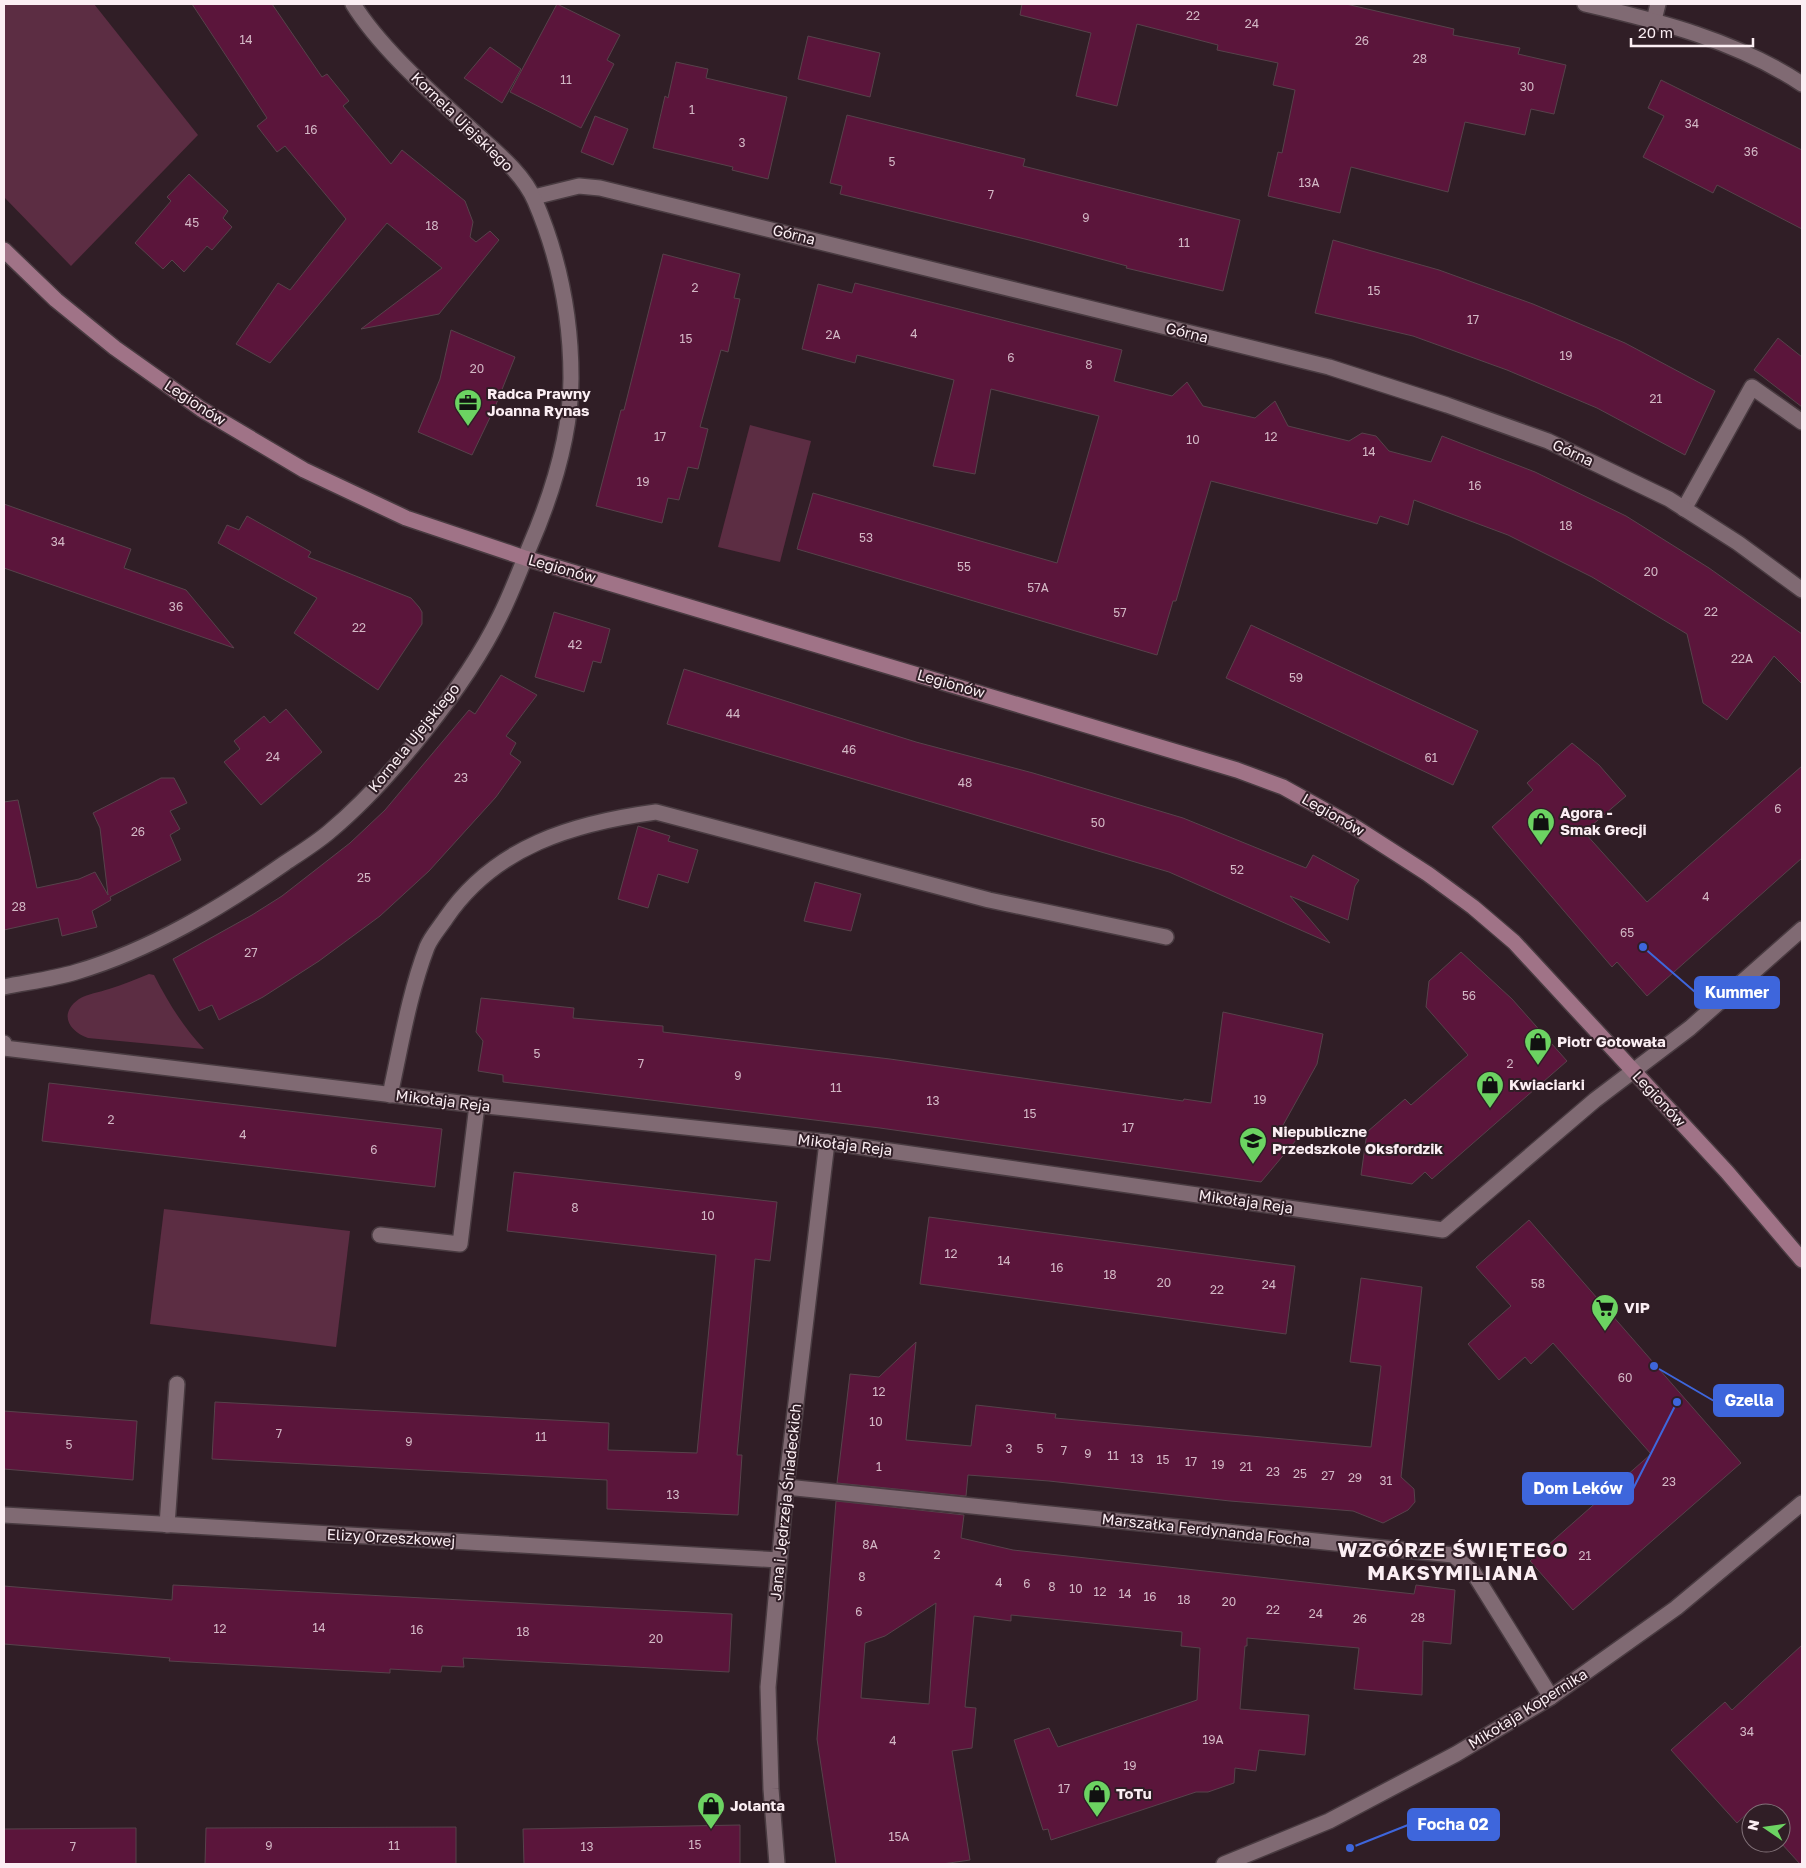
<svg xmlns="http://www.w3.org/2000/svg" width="1806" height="1868" viewBox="0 0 1806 1868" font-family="'Golos Text',sans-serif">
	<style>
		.green { fill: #5c2d43 }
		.building { fill: #5b153b; stroke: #57424b; fill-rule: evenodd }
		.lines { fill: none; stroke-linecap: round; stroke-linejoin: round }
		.lane-casing { stroke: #493b41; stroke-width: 18 }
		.street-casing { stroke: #493b41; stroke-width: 18 }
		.secondary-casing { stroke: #493b41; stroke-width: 18 }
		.lane { stroke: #806a73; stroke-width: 15 }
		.street { stroke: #806a73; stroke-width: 15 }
		.secondary { stroke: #a07387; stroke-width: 15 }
		.labels { text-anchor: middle; stroke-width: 4; stroke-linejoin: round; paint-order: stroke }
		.number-label { font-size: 12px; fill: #d3b8c5 }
		.street-label { font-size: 15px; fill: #fbeef3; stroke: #301e26 }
		.poi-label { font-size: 15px; font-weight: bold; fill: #fbeef3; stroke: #301e26; text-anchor: start }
		.district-label { font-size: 20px; font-weight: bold; letter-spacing: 1px; fill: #fbeef3; stroke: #301e26 }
		.leader { fill: none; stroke: #3e66dc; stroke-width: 2 }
		.callout-dot { fill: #3e66dc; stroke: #301e26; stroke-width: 2 }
		.callout { fill: #3e66dc; stroke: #3e66dc; stroke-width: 2 }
		.callout-label { font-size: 16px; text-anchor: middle; font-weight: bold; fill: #fff }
	</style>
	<rect width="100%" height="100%" fill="#301e26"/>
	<g class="green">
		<path d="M4,4H94L198,135L71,266L4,197Z"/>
		<path d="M750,425L811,441L780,562L718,547Z"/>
		<path d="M149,974L154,975C168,1002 183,1027 204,1049L88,1038C69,1031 58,1014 79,999C87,994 100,992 109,989C122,985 136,979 149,974Z"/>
		<path d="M164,1209L350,1231L336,1347L150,1324Z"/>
	</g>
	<g class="building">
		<path d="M192,4H272L322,77L327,74L349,101L343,106L391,164L402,150L465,201L473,222L470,237L476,242L490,231L499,240L439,314L361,329L442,268L387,223L270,363L236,344L278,283L290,290L346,219L285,146L277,152L257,126L267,118Z"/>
		<path d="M557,4L620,35L607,60L614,64L581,128L510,92Z"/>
		<path d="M1022,4H1346L1454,29L1453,35L1520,48L1518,54L1566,65L1554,114L1531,109L1525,135L1465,122L1448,192L1351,167L1340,213L1268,196L1278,152L1282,153L1295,90L1273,85L1278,63L1217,50L1218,45L1137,24L1117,106L1076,96L1091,33L1020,15Z"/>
		<path d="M808,36L880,53L870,97L798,79Z"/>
		<path d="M490,47L521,69L502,103L464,78Z"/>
		<path d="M676,62L708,69L706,78L787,97L768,179L732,170L733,167L653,148L665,96L668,98Z"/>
		<path d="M1661,80L1802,150V229L1717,185L1713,193L1643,157L1664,116L1648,108Z"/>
		<path d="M847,115L1025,159L1023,166L1240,220L1223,291L1126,268L1127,266L1029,240L840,194L842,186L830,183Z"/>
		<path d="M595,116L628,129L613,165L581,152Z"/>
		<path d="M189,174L228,211L223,218L232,227L212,250L207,246L184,272L172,260L163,269L135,243L171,201L167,197Z"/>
		<path d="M1333,240L1439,270L1533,304L1625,343L1715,391L1685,455L1597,408L1507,370L1413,336L1315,313Z"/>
		<path d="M663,254L740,274L734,298L740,299L728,352L721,350L700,427L708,429L698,469L688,467L679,500L668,498L662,523L596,506L621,410H624Z"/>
		<path d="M855,283L1122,350L1114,381L1172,396L1187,382L1203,406L1255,418L1275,401L1288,426L1349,441L1362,433L1376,436L1389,451L1431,462L1442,436L1535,472L1626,516L1709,568L1802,634V684L1774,656L1727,720L1703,703L1687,634L1592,577L1508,535L1414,500L1408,525L1380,516L1377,524L1211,481L1176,601H1173L1157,655L797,549L813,493L1057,563L1099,416L991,389L975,474L933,466L954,380L857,355L855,363L802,349L818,284L852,293Z"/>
		<path d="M451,330L515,357L495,407L472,455L418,432L440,379Z"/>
		<path d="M1778,338L1802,357V407L1754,370Z"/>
		<path d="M4,504L131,549L124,568L186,590L234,648L4,568Z"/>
		<path d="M247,516L311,552L308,557L411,598L419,607L422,612V624L378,690L294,633L317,598L218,543L227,525L239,530Z"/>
		<path d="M554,612L610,629L601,663L593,661L584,692L535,677Z"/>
		<path d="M1251,625L1478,731L1453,785L1226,678Z"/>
		<path d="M684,669L916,742L1033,773L1183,818L1306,868L1313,855L1359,880L1355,886L1348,920L1290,896L1330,943L1169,872L667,724Z"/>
		<path d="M501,675L537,695L506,736L516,743L510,754L521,762L496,797L429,871L380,916L319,961L263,997L219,1020L212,1005L199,1011L173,959L252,915L282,896L350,843L385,810L469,710L475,714Z"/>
		<path d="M286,709L322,752L261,805L224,762L240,749L234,741L264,716L270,723Z"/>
		<path d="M1572,743L1599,765L1626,796L1584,832L1647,902L1802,766V858L1647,996L1617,962L1612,967L1492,827L1533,790L1527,783Z"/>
		<path d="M161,778H174L187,803L170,811L180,829L170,835L181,860L110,897L111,900L92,911L97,927L62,936L58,918L4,930V802L18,800L37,888L79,879L95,872L108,895L100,828L93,813Z"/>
		<path d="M638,826L670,836L668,841L698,850L688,883L658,874L648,908L618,899Z"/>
		<path d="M815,882L861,894L851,931L804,921Z"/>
		<path d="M1461,952L1512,999L1567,1061L1432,1179L1425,1172L1412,1184L1361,1175L1367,1132L1405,1099L1411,1105L1468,1055L1426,1007L1429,981Z"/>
		<path d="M481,998L574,1008L573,1018L663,1026V1032L890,1059L1183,1101L1184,1099L1211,1103L1223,1012L1323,1034L1317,1064L1282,1127L1297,1139L1261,1182L880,1128L503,1082V1075L478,1071L483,1041L476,1032Z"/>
		<path d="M49,1083L442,1129L435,1187L42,1141Z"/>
		<path d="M514,1172L777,1202L770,1261L755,1259L737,1455H742L738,1515L607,1509V1480L212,1459L215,1402L609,1423L608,1450L697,1453L716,1255L507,1231Z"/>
		<path d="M929,1217L1295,1266L1286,1334L920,1284Z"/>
		<path d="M1529,1220L1741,1463L1573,1610L1530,1561L1651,1454L1553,1343L1531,1364L1525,1357L1499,1380L1468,1344L1511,1306L1476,1267Z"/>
		<path d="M1361,1278L1422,1287L1401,1477L1414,1489L1415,1502L1408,1510L1383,1523L1353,1511L1230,1501L1049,1481L968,1475L966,1496L837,1483L850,1374L879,1377L916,1342L906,1440L971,1446L976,1405L1056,1414L1055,1418L1371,1447L1381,1366L1350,1362Z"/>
		<path d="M4,1411L137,1421L133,1480L4,1469Z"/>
		<path d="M836,1501L964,1515L961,1538L1013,1550L1414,1594L1416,1585L1455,1590L1451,1644L1423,1641L1422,1695L1354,1689L1359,1648L1247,1638V1646H1245L1240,1709L1309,1715L1305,1755L1259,1750L1256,1771L1235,1768L1234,1783L1208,1792H1196L1051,1840L1048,1829L1043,1830L1014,1740L1049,1728L1058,1747L1197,1700L1200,1648L1181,1646L1182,1632L1011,1615V1621L974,1616L965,1707L976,1708L972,1748L952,1751L970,1860L942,1864H836L817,1739ZM936,1603L929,1704L861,1698L865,1643L885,1636Z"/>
		<path d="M173,1585L732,1614L729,1672L463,1658L464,1667L442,1666L441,1672L390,1669V1673L169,1661L170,1658L4,1644V1586L172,1600Z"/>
		<path d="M1802,1645V1864H1800L1781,1843V1813H1754L1751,1810L1737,1823L1671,1750L1725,1702L1732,1710Z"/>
		<path d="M740,1825V1864H524L523,1829Z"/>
		<path d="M456,1827V1864H205L206,1828Z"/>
		<path d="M136,1828V1864H4V1829Z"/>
	</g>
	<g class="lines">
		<defs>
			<g id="lane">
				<path d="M1654,20L1658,4"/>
				<path d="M1684,509L1752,387L1802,422"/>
				<path d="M390,1095C401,1045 409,994 427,947C431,937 440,927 446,918C495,846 574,823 656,812L989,900L1166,937"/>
				<path d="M380,1235L460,1244L477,1105"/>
				<path d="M167,1525L177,1384"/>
			</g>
			<g id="street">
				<path d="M1585,4C1659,21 1737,41 1802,84"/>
				<path d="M534,197L579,186L600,188L1329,367L1447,405L1548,441L1669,499L1738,543L1802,590"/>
				<path d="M4,987C28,982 53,979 76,972C151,950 222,907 285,863C300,853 316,843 329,832C389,782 466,686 500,616C511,594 520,570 529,548C552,495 571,437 571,378C571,318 559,257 535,201C523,173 495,151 473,131C433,94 381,49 353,4"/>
				<path d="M4,1043V1048L477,1105L827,1142L1443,1230L1595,1100L1690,1028L1802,929"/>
				<path d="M786,1487L1453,1555L1473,1572L1551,1697"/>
				<path d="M4,1515L779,1560"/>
				<path d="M777,1864L771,1789L768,1687L786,1487L827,1142"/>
				<path d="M1224,1864L1329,1821L1456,1754L1551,1697L1676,1608L1802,1503"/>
			</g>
			<path id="secondary" d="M4,250L56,300L115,348L201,409L304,470L406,518L525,558L1237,770L1283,787L1355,827L1428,874L1473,907L1514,942L1727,1172L1802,1260"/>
		</defs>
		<use href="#lane" class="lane-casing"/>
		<use href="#street" class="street-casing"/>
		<use href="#secondary" class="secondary-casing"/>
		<use href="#lane" class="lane"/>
		<use href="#street" class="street"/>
		<use href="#secondary" class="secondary"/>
	</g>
	<defs>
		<symbol id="office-pin" viewBox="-11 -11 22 30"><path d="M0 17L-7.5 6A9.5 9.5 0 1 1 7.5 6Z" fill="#6cd362" stroke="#301e26"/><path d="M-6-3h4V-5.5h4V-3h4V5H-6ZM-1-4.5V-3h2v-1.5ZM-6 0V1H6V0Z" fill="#111"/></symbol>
		<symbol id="shop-pin" viewBox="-11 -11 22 30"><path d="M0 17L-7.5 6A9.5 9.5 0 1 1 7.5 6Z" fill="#6cd362" stroke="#301e26"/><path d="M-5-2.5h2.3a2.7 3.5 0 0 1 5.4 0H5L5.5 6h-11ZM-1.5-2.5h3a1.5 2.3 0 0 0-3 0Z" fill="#111"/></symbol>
		<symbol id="school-pin" viewBox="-11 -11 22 30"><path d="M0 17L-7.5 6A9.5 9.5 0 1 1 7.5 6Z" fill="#6cd362" stroke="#301e26"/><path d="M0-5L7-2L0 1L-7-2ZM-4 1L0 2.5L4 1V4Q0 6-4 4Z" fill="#111"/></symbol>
		<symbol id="supermarket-pin" viewBox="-11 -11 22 30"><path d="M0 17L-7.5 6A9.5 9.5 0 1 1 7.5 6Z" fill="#6cd362" stroke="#301e26"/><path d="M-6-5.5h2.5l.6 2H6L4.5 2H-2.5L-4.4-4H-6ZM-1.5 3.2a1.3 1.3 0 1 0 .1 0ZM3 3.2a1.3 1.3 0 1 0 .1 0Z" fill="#111"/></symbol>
	</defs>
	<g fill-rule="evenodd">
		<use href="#office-pin" x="452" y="387" width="32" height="43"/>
		<use href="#shop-pin" x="1525" y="806" width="32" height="43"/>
		<use href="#shop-pin" x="1522" y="1026" width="32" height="43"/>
		<use href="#shop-pin" x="1474" y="1069" width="32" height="43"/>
		<use href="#school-pin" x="1237" y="1125" width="32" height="43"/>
		<use href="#supermarket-pin" x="1589" y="1292" width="32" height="43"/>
		<use href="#shop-pin" x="1081" y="1778" width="32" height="43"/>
		<use href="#shop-pin" x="695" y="1790" width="32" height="43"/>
	</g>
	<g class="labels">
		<g class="number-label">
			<text x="1193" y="20">22</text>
			<text x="1252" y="28">24</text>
			<text x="246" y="44">14</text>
			<text x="1362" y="45">26</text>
			<text x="1420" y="63">28</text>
			<text x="566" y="84">11</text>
			<text x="1527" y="91">30</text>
			<text x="692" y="114">1</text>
			<text x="1692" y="128">34</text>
			<text x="311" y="134">16</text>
			<text x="742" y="147">3</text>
			<text x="1751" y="156">36</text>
			<text x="892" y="166">5</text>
			<text x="1309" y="187">13A</text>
			<text x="991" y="199">7</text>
			<text x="1086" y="222">9</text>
			<text x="192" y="227">45</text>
			<text x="432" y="230">18</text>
			<text x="1184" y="247">11</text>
			<text x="695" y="292">2</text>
			<text x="1374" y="295">15</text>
			<text x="1473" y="324">17</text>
			<text x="914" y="338">4</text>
			<text x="833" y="339">2A</text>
			<text x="686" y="343">15</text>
			<text x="1566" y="360">19</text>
			<text x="1011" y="362">6</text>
			<text x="1089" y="369">8</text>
			<text x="477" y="373">20</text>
			<text x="1656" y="403">21</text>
			<text x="660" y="441">17</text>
			<text x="1271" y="441">12</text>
			<text x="1193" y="444">10</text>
			<text x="1369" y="456">14</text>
			<text x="643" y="486">19</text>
			<text x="1475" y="490">16</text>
			<text x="1566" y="530">18</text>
			<text x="866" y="542">53</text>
			<text x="58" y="546">34</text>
			<text x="964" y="571">55</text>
			<text x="1651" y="576">20</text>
			<text x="1038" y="592">57A</text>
			<text x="176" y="611">36</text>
			<text x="1711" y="616">22</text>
			<text x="1120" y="617">57</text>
			<text x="359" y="632">22</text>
			<text x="575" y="649">42</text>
			<text x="1742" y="663">22A</text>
			<text x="1296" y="682">59</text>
			<text x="733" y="718">44</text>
			<text x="849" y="754">46</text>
			<text x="273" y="761">24</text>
			<text x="1431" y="762">61</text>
			<text x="461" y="782">23</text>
			<text x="965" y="787">48</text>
			<text x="1778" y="813">6</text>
			<text x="1098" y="827">50</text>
			<text x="138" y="836">26</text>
			<text x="1237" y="874">52</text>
			<text x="364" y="882">25</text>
			<text x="1706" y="901">4</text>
			<text x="19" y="911">28</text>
			<text x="1627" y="937">65</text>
			<text x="251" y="957">27</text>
			<text x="1469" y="1000">56</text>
			<text x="537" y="1058">5</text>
			<text x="641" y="1068">7</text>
			<text x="1510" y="1068">2</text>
			<text x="738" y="1080">9</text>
			<text x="836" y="1092">11</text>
			<text x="1260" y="1104">19</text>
			<text x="933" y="1105">13</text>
			<text x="1030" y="1118">15</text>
			<text x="111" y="1124">2</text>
			<text x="1128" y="1132">17</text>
			<text x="243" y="1139">4</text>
			<text x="374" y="1154">6</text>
			<text x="575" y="1212">8</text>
			<text x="708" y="1220">10</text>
			<text x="951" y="1258">12</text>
			<text x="1004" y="1265">14</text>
			<text x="1057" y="1272">16</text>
			<text x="1110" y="1279">18</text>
			<text x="1164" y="1287">20</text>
			<text x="1538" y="1288">58</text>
			<text x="1269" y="1289">24</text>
			<text x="1217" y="1294">22</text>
			<text x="1625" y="1382">60</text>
			<text x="879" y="1396">12</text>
			<text x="876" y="1426">10</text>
			<text x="279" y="1438">7</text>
			<text x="541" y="1441">11</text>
			<text x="409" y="1446">9</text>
			<text x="69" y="1449">5</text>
			<text x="1009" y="1453">3</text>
			<text x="1040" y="1453">5</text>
			<text x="1064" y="1455">7</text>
			<text x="1088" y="1458">9</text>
			<text x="1113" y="1460">11</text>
			<text x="1137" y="1463">13</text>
			<text x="1163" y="1464">15</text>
			<text x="1191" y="1466">17</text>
			<text x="1218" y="1469">19</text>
			<text x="879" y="1471">1</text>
			<text x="1246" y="1471">21</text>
			<text x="1273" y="1476">23</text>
			<text x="1300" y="1478">25</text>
			<text x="1328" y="1480">27</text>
			<text x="1355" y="1482">29</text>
			<text x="1386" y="1485">31</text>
			<text x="1669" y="1486">23</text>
			<text x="673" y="1499">13</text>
			<text x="870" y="1549">8A</text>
			<text x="937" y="1559">2</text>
			<text x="1585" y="1560">21</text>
			<text x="862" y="1581">8</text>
			<text x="999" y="1587">4</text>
			<text x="1027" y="1588">6</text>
			<text x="1052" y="1591">8</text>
			<text x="1076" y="1593">10</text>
			<text x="1100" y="1596">12</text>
			<text x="1125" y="1598">14</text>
			<text x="1150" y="1601">16</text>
			<text x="1184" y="1604">18</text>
			<text x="1229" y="1606">20</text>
			<text x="1273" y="1614">22</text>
			<text x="859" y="1616">6</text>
			<text x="1316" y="1618">24</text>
			<text x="1418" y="1622">28</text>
			<text x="1360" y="1623">26</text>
			<text x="319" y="1632">14</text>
			<text x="220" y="1633">12</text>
			<text x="417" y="1634">16</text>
			<text x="523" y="1636">18</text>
			<text x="656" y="1643">20</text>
			<text x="1747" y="1736">34</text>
			<text x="1213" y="1744">19A</text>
			<text x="893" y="1745">4</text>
			<text x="1130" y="1770">19</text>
			<text x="1064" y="1793">17</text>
			<text x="899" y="1841">15A</text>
			<text x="695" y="1849">15</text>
			<text x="269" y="1850">9</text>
			<text x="394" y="1850">11</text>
			<text x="73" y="1851">7</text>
			<text x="587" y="1851">13</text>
		</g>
		<g class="street-label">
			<text transform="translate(462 122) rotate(44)" y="5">Kornela Ujejskiego</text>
			<text transform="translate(794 235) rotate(14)" y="5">Górna</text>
			<text transform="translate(1187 333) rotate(14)" y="5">Górna</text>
			<text transform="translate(195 403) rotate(33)" y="5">Legionów</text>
			<text transform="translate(1573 453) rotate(25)" y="5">Górna</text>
			<text transform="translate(562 569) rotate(16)" y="5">Legionów</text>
			<text transform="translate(951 684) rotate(16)" y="5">Legionów</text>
			<text transform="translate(414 738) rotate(-51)" y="5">Kornela Ujejskiego</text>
			<text transform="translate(1333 815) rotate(30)" y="5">Legionów</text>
			<text transform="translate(1659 1099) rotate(47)" y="5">Legionów</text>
			<text transform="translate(443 1101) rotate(7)" y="5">Mikołaja Reja</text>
			<text transform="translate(845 1145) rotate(7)" y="5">Mikołaja Reja</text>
			<text transform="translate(1246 1202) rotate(8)" y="5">Mikołaja Reja</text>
			<text transform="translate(786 1502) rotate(-84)" y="5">Jana i Jędrzeja Śniadeckich</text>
			<text transform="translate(1206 1530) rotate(6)" y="5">Marszałka Ferdynanda Focha</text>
			<text transform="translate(391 1538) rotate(3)" y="5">Elizy Orzeszkowej</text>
			<text transform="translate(1528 1709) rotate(-32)" y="5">Mikołaja Kopernika</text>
		</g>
		<g class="poi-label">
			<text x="487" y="399">Radca Prawny<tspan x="487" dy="17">Joanna Rynas</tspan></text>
			<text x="1560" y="818">Agora -<tspan x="1560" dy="17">Smak Grecji</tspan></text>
			<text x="1557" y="1047">Piotr Gotowała</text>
			<text x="1509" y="1090">Kwiaciarki</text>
			<text x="1272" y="1137">Niepubliczne<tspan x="1272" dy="17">Przedszkole Oksfordzik</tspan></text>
			<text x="1624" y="1313">VIP</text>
			<text x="1116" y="1799">ToTu</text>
			<text x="730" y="1811">Jolanta</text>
		</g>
		<g class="district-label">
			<text x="1453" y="1557">WZGÓRZE ŚWIĘTEGO<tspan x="1453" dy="23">MAKSYMILIANA</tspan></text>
		</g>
	</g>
	<path class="leader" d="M1643 947L1695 992M1654 1366L1714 1401M1677 1402L1633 1489M1350 1848L1408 1825"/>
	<g class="callout-dot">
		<circle cx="1643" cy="947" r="5"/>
		<circle cx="1654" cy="1366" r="5"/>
		<circle cx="1677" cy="1402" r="5"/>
		<circle cx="1350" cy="1848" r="5"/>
	</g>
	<g class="callout">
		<rect x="1695" y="977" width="84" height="31" rx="5"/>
		<rect x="1714" y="1385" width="69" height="31" rx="5"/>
		<rect x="1523" y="1473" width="110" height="31" rx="5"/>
		<rect x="1408" y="1809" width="91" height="31" rx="5"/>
	</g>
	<g class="callout-label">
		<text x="1737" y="998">Kummer</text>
		<text x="1749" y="1406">Gzella</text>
		<text x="1578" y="1494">Dom Leków</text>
		<text x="1453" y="1830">Focha 02</text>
	</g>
	<rect width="1806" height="1868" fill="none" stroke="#fbeef3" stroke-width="10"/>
	<g transform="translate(1766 1828) rotate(283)"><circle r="24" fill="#301e26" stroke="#817178"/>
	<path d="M0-4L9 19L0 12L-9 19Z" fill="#6cd362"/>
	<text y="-8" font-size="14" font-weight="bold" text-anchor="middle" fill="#fbeef3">N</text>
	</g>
	<path d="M1631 38v8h122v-8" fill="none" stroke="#fbeef3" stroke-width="2.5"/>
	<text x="1638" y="38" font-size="15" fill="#fbeef3" stroke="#301e26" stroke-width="4" paint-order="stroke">20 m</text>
</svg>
